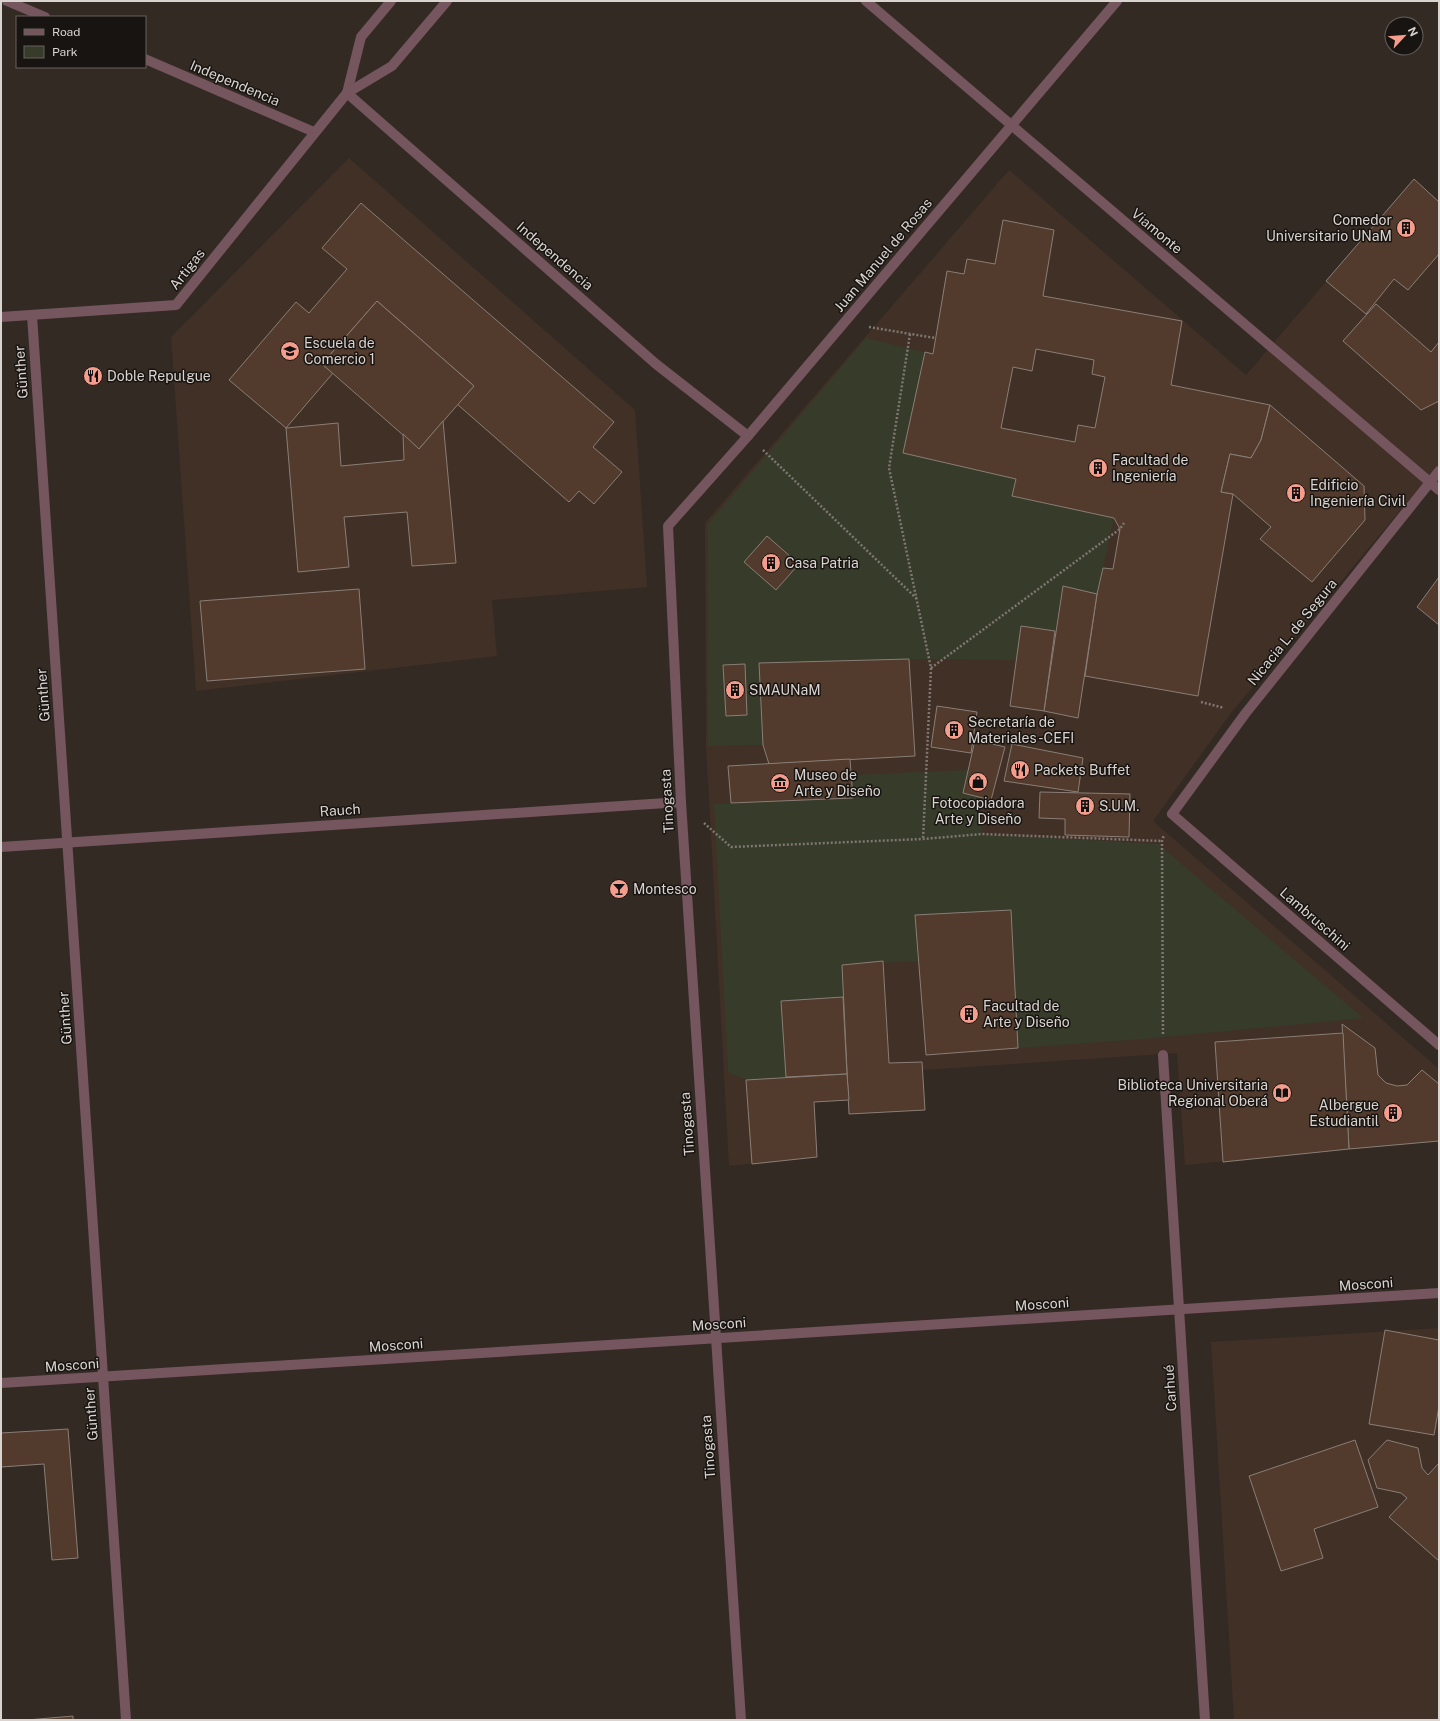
<svg xmlns="http://www.w3.org/2000/svg" width="1440" height="1721" viewBox="0 0 1440 1721" font-family="'Public Sans',sans-serif">
	<style>
		.education { fill: #413026 }
		.green { fill: #373b2a }
		.building { fill: #523b2c; stroke: #897e77; fill-rule: evenodd }
		.lines { fill: none; stroke-linecap: round; stroke-linejoin: round }
		.path { stroke: #7f7772; stroke-width: 2.5; stroke-dasharray: 2 2; stroke-linecap: butt }
		.minor { stroke: #75555e; stroke-width: 10 }
		.labels { text-anchor: middle; stroke-width: 3; stroke-linejoin: round; paint-order: stroke }
		.street-label { font-size: 14px; fill: #dad4d0; stroke: #181411 }
		.poi-label { font-size: 14px; fill: #dad4d0; stroke: #181411; text-anchor: start }
	</style>
	<rect width="100%" height="100%" fill="#332a24"/>
	<g class="education">
		<path d="M349,158L635,410L647,587L492,600L497,656L196,691L171,337Z"/>
		<path d="M1009,170L1246,375L1414,179L1439,202V464L1231,713L1153,821L1439,1069V1141L1185,1165L1177,1053L923,1070L925,1110L849,1114V1100L814,1102L817,1157L729,1166L706,745L705,523Z"/>
		<path d="M1439,1328V1720H1234L1211,1342Z"/>
	</g>
	<g class="green">
		<path d="M866,338L925,352L903,453L1016,479L1013,496L1114,518L1097,594L1063,586L1055,631L1021,626L1016,660L909,659L759,664L763,745L708,746V524Z"/>
		<path d="M968,770L963,793L979,797L982,834L1158,844L1363,1018L1144,1039L1018,1048L1011,910L915,915L918,961L842,965L843,997L781,1001L786,1077L746,1080L728,1072L714,804L852,798V775Z"/>
	</g>
	<g class="building">
		<path d="M1414,179L1439,202V254L1408,290L1394,279L1366,314L1326,281Z"/>
		<path d="M361,203L614,422L593,447L622,472L594,504L579,491L569,502L457,404L474,386L377,301L322,364L333,373L286,428L229,380L296,302L309,313L347,269L322,248Z"/>
		<path d="M1003,220L1054,230L1043,296L1182,321L1171,385L1270,405L1261,440L1251,458L1230,454L1221,492L1233,494L1198,696L1085,676L1097,594L1103,568L1113,569L1120,529L1114,518L1012,496L1016,479L903,453L925,352L933,354L947,271L964,274L967,259L995,264ZM1036,349L1094,360L1092,374L1105,377L1095,428L1078,425L1075,442L1001,428L1013,367L1032,371Z"/>
		<path d="M377,301L474,386L419,449L322,364Z"/>
		<path d="M1376,304L1431,352L1439,342V401L1421,410L1343,341Z"/>
		<path d="M1270,405L1364,486L1365,520L1312,582L1260,539L1271,527L1233,494L1221,492L1230,454L1251,458L1261,440Z"/>
		<path d="M443,421L456,563L412,566L407,512L344,517L349,567L298,572L286,428L338,423L341,466L404,460L403,434L419,449Z"/>
		<path d="M767,536L799,564L776,590L744,562Z"/>
		<path d="M1439,577V625L1417,607Z"/>
		<path d="M1063,586L1097,594L1078,718L1044,711Z"/>
		<path d="M359,589L365,669L207,681L200,601Z"/>
		<path d="M1021,626L1055,631L1044,711L1010,706Z"/>
		<path d="M909,659L915,756L769,764L763,745L759,663Z"/>
		<path d="M745,664L747,715L726,716L723,665Z"/>
		<path d="M937,706L977,712L971,753L931,747Z"/>
		<path d="M975,740L1005,747L991,800L963,793Z"/>
		<path d="M1012,744L1083,758L1078,792L1004,781Z"/>
		<path d="M850,759L853,798L731,803L728,766Z"/>
		<path d="M1040,792L1130,794L1129,837L1065,835V819L1039,818Z"/>
		<path d="M1011,910L1018,1048L926,1055L915,915Z"/>
		<path d="M883,961L889,1063L922,1062L925,1110L849,1114L842,965Z"/>
		<path d="M843,997L847,1074L786,1077L781,1001Z"/>
		<path d="M1342,1024L1375,1048L1378,1075L1386,1083L1397,1086L1407,1085L1422,1070L1439,1084V1141L1349,1149Z"/>
		<path d="M1343,1033L1349,1149L1223,1162L1215,1042Z"/>
		<path d="M847,1074L849,1100L814,1102L817,1157L752,1164L746,1080Z"/>
		<path d="M1385,1330L1439,1340V1406L1434,1435L1369,1424Z"/>
		<path d="M68,1429L78,1558L52,1560L44,1464L1,1467V1433Z"/>
		<path d="M1355,1440L1378,1507L1314,1529L1323,1558L1281,1571L1249,1476Z"/>
		<path d="M1387,1440L1418,1448L1422,1468L1428,1475L1439,1463V1561L1389,1517L1407,1498L1401,1493L1377,1488L1368,1460Z"/>
		<path d="M73,1716V1720H27Z"/>
	</g>
	<g class="lines">
		<g class="path">
			<path d="M869,327L935,338"/>
			<path d="M910,334L889,468L931,668L923,839"/>
			<path d="M763,450L916,598"/>
			<path d="M931,668L1120,529L1124,523"/>
			<path d="M1201,702L1224,708"/>
			<path d="M704,823L731,847L923,839L982,834L1162,841"/>
			<path d="M1163,1034L1162,841L1164,835"/>
		</g>
		<g class="minor">
			<path d="M7,1L45,17"/>
			<path d="M866,1L1439,490"/>
			<path d="M145,59L314,132"/>
			<path d="M347,93L656,364L748,436"/>
			<path d="M347,93L361,37L391,1"/>
			<path d="M32,315L126,1720"/>
			<path d="M1,317L176,305L347,93L392,66L447,1"/>
			<path d="M1439,471L1245,714L1172,814L1439,1045"/>
			<path d="M1,847L681,802"/>
			<path d="M1163,1055L1205,1720"/>
			<path d="M1,1383L1439,1293"/>
			<path d="M741,1720L681,802L668,526L748,436L1117,1"/>
		</g>
	</g>
	<defs>
		<symbol id="building-disc" viewBox="-11 -11 22 22"><circle r="9.5" fill="#f59d8d" stroke="#181411"/><path d="M-4-6H4V6H1V3H-1V6H-4ZM-2.5-4.3h1.7v1.8h-1.7ZM.8-4.3h1.7v1.8H.8ZM-2.5-1h1.7V.8h-1.7ZM.8-1h1.7V.8H.8Z" fill="#111"/></symbol>
		<symbol id="school-disc" viewBox="-11 -11 22 22"><circle r="9.5" fill="#f59d8d" stroke="#181411"/><path d="M0-5L7-2L0 1L-7-2ZM-4 1L0 2.5L4 1V4Q0 6-4 4Z" fill="#111"/></symbol>
		<symbol id="restaurant-disc" viewBox="-11 -11 22 22"><circle r="9.5" fill="#f59d8d" stroke="#181411"/><path d="M-5-6h1v4h1v-4h1v4h1v-4h1v5L-1.5 .5V6h-2V.5L-5-1ZM5-6V6H3V1.5H1.5Q1.5-4 5-6Z" fill="#111"/></symbol>
		<symbol id="shop-disc" viewBox="-11 -11 22 22"><circle r="9.5" fill="#f59d8d" stroke="#181411"/><path d="M-5-2.5h2.3a2.7 3.5 0 0 1 5.4 0H5L5.5 6h-11ZM-1.5-2.5h3a1.5 2.3 0 0 0-3 0Z" fill="#111"/></symbol>
		<symbol id="museum-disc" viewBox="-11 -11 22 22"><circle r="9.5" fill="#f59d8d" stroke="#181411"/><path d="M0-6L6-3V-2H-6V-3ZM-5-1h2V3h-2ZM-1-1h2V3h-2ZM3-1h2V3H3ZM-6 4H6V6H-6Z" fill="#111"/></symbol>
		<symbol id="bar-disc" viewBox="-11 -11 22 22"><circle r="9.5" fill="#f59d8d" stroke="#181411"/><path d="M-6-5H6L.8 .8V4.5H3.5V6h-7V4.5H-.8V.8Z" fill="#111"/></symbol>
		<symbol id="library-disc" viewBox="-11 -11 22 22"><circle r="9.5" fill="#f59d8d" stroke="#181411"/><path d="M-6-4Q-3-5.5-.7-3.5V5Q-3 3-6 4ZM6-4Q3-5.5 .7-3.5V5Q3 3 6 4Z" fill="#111"/></symbol>
	</defs>
	<g fill-rule="evenodd">
		<use href="#building-disc" x="1395" y="217" width="22" height="22"/>
		<use href="#school-disc" x="279" y="340" width="22" height="22"/>
		<use href="#restaurant-disc" x="82" y="365" width="22" height="22"/>
		<use href="#building-disc" x="1087" y="457" width="22" height="22"/>
		<use href="#building-disc" x="1285" y="482" width="22" height="22"/>
		<use href="#building-disc" x="760" y="552" width="22" height="22"/>
		<use href="#building-disc" x="724" y="679" width="22" height="22"/>
		<use href="#building-disc" x="943" y="719" width="22" height="22"/>
		<use href="#restaurant-disc" x="1009" y="759" width="22" height="22"/>
		<use href="#shop-disc" x="967" y="771" width="22" height="22"/>
		<use href="#museum-disc" x="769" y="772" width="22" height="22"/>
		<use href="#building-disc" x="1074" y="795" width="22" height="22"/>
		<use href="#bar-disc" x="608" y="878" width="22" height="22"/>
		<use href="#building-disc" x="958" y="1003" width="22" height="22"/>
		<use href="#library-disc" x="1271" y="1082" width="22" height="22"/>
		<use href="#building-disc" x="1382" y="1102" width="22" height="22"/>
	</g>
	<g class="labels">
		<g class="street-label">
			<text transform="translate(235 83) rotate(23)" y="5">Independencia</text>
			<text transform="translate(1157 231) rotate(40)" y="5">Viamonte</text>
			<text transform="translate(883 255) rotate(-50)" y="5">Juan Manuel de Rosas</text>
			<text transform="translate(555 256) rotate(41)" y="5">Independencia</text>
			<text transform="translate(187 269) rotate(-52)" y="5">Artigas</text>
			<text transform="translate(21 372) rotate(-94)" y="5">Günther</text>
			<text transform="translate(1292 632) rotate(-51)" y="5">Nicacia L. de Segura</text>
			<text transform="translate(43 695) rotate(-94)" y="5">Günther</text>
			<text transform="translate(667 801) rotate(-93)" y="5">Tinogasta</text>
			<text transform="translate(340 810) rotate(-4)" y="5">Rauch</text>
			<text transform="translate(1315 919) rotate(41)" y="5">Lambruschini</text>
			<text transform="translate(65 1018) rotate(-94)" y="5">Günther</text>
			<text transform="translate(687 1124) rotate(-94)" y="5">Tinogasta</text>
			<text transform="translate(1366 1284) rotate(-4)" y="5">Mosconi</text>
			<text transform="translate(1042 1304) rotate(-4)" y="5">Mosconi</text>
			<text transform="translate(719 1324) rotate(-4)" y="5">Mosconi</text>
			<text transform="translate(396 1345) rotate(-4)" y="5">Mosconi</text>
			<text transform="translate(72 1365) rotate(-4)" y="5">Mosconi</text>
			<text transform="translate(1170 1388) rotate(-94)" y="5">Carhué</text>
			<text transform="translate(91 1414) rotate(-94)" y="5">Günther</text>
			<text transform="translate(708 1447) rotate(-94)" y="5">Tinogasta</text>
		</g>
		<g class="poi-label">
			<text x="1392" y="225" text-anchor="end">Comedor<tspan x="1392" dy="16">Universitario UNaM</tspan></text>
			<text x="304" y="348">Escuela de<tspan x="304" dy="16">Comercio 1</tspan></text>
			<text x="107" y="381">Doble Repulgue</text>
			<text x="1112" y="465">Facultad de<tspan x="1112" dy="16">Ingeniería</tspan></text>
			<text x="1310" y="490">Edificio<tspan x="1310" dy="16">Ingeniería Civil</tspan></text>
			<text x="785" y="568">Casa Patria</text>
			<text x="749" y="695">SMAUNaM</text>
			<text x="968" y="727">Secretaría de<tspan x="968" dy="16">Materiales -CEFI</tspan></text>
			<text x="1034" y="775">Packets Buffet</text>
			<text x="794" y="780">Museo de<tspan x="794" dy="16">Arte y Diseño</tspan></text>
			<text x="978" y="808" text-anchor="middle">Fotocopiadora<tspan x="978" dy="16">Arte y Diseño</tspan></text>
			<text x="1099" y="811">S.U.M.</text>
			<text x="633" y="894">Montesco</text>
			<text x="983" y="1011">Facultad de<tspan x="983" dy="16">Arte y Diseño</tspan></text>
			<text x="1268" y="1090" text-anchor="end">Biblioteca Universitaria<tspan x="1268" dy="16">Regional Oberá</tspan></text>
			<text x="1379" y="1110" text-anchor="end">Albergue<tspan x="1379" dy="16">Estudiantil</tspan></text>
		</g>
	</g>
	<rect width="1440" height="1721" fill="none" stroke="#dad4d0" stroke-width="4"/>
	<rect x="16" y="16" width="130" height="52" fill="#181411" stroke="#66615d"/>
	<rect x="24" y="29" width="20" height="6" fill="#75555e" stroke="#66615d"/>
	<text x="52" y="36" font-size="12" fill="#dad4d0">Road</text>
	<rect x="24" y="46" width="20" height="12" fill="#373b2a" stroke="#66615d"/>
	<text x="52" y="56" font-size="12" fill="#dad4d0">Park</text>
	<g transform="translate(1404 36) rotate(64)"><circle r="19" fill="#181411" stroke="#66615d"/>
	<path d="M0-3L7 15L0 10L-7 15Z" fill="#f59d8d"/>
	<text y="-6" font-size="11" font-weight="bold" text-anchor="middle" fill="#dad4d0">N</text>
	</g>
</svg>
